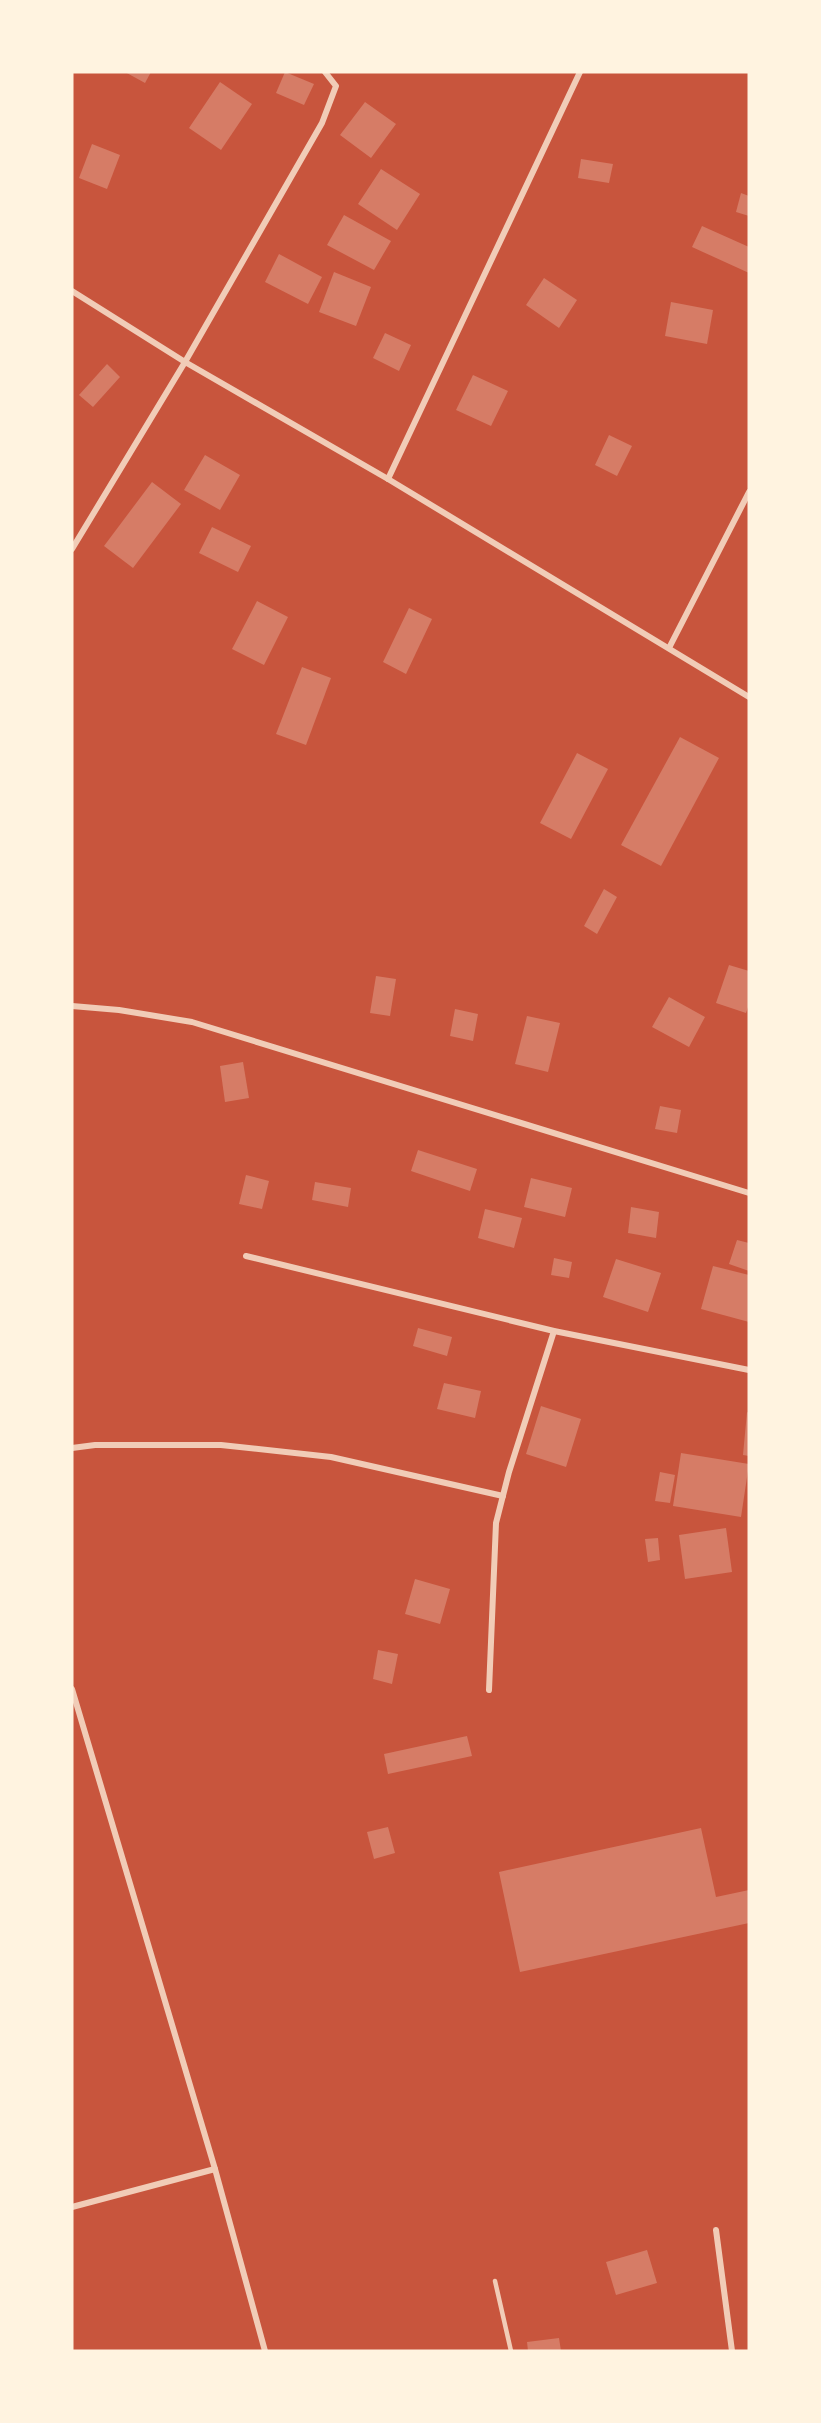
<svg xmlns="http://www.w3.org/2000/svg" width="821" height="2423" viewBox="0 0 821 2423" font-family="'DejaVu Sans',sans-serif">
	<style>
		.building { fill: #d67c66 }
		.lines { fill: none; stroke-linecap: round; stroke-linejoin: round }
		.service { stroke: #f1ccb7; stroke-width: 4.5 }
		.minor { stroke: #f1ccb7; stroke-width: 6 }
	</style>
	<rect width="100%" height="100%" fill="#c8553d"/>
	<g class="building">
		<path d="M125,72H151L145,83Z"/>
		<path d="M285,72L314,84L304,105L276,93Z"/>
		<path d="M220,82L252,104L221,150L189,128Z"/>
		<path d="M365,102L396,124L371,158L340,135Z"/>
		<path d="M92,144L120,155L107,189L79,178Z"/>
		<path d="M581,159L613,164L609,183L578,178Z"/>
		<path d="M381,169L420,194L397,230L358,204Z"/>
		<path d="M741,193L749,196V216L736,212Z"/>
		<path d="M344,215L391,241L374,270L327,245Z"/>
		<path d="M702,226L749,247V273L692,247Z"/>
		<path d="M279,254L322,277L308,304L265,282Z"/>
		<path d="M334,272L371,287L356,326L319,312Z"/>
		<path d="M544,278L577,300L559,328L526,305Z"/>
		<path d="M671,302L713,310L707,344L665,336Z"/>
		<path d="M385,333L411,345L399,371L373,358Z"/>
		<path d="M107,364L120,377L93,407L79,395Z"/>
		<path d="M473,375L508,391L491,426L456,410Z"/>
		<path d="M609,435L632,446L617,476L595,465Z"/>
		<path d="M205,455L240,475L220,510L184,490Z"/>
		<path d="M152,482L181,504L133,568L104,546Z"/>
		<path d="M212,527L251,546L238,572L199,553Z"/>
		<path d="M257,601L288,617L264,665L232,649Z"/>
		<path d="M409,608L432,619L406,674L383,662Z"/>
		<path d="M302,667L331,678L306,745L276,734Z"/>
		<path d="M680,737L719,758L661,866L621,845Z"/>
		<path d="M577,753L608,769L571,839L540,823Z"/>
		<path d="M604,889L617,897L597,934L584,926Z"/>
		<path d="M729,965L749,971V1004L746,1013L716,1003Z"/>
		<path d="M376,976L396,979L390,1016L370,1013Z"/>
		<path d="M669,997L705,1017L689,1047L652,1027Z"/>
		<path d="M455,1009L478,1014L473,1041L450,1036Z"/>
		<path d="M527,1016L560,1023L548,1072L515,1064Z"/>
		<path d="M243,1062L249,1098L225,1102L220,1066Z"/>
		<path d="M660,1106L681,1110L677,1133L655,1129Z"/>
		<path d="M418,1150L477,1169L470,1191L411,1171Z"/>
		<path d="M246,1175L269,1181L262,1209L239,1204Z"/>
		<path d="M531,1178L572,1188L565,1217L524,1207Z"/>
		<path d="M315,1182L351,1188L348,1207L312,1200Z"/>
		<path d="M631,1207L659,1212L656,1238L628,1233Z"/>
		<path d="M485,1209L522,1218L514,1248L478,1238Z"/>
		<path d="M737,1240L749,1243V1271L729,1264Z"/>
		<path d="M554,1258L572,1262L569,1278L551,1275Z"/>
		<path d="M616,1259L661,1273L648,1312L603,1297Z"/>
		<path d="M713,1266L749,1275V1322L701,1309Z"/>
		<path d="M418,1328L452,1337L447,1356L413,1346Z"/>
		<path d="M444,1383L481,1391L475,1418L437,1409Z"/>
		<path d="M541,1406L581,1419L566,1467L526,1454Z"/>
		<path d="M747,1412L749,1413V1456L743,1455Z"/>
		<path d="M681,1453L749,1464L741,1517L673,1506Z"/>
		<path d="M660,1472L675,1475L670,1503L655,1501Z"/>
		<path d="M726,1528L732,1572L685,1579L679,1535Z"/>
		<path d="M658,1538L660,1560L648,1562L645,1539Z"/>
		<path d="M415,1579L450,1589L440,1624L405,1614Z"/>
		<path d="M378,1650L398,1654L392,1684L373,1679Z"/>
		<path d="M467,1736L472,1756L388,1774L384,1754Z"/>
		<path d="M388,1827L395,1853L374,1859L367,1832Z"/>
		<path d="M701,1828L716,1897L749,1890V1923L520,1972L499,1872Z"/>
		<path d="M647,2250L657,2283L616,2295L606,2262Z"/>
		<path d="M559,2338L561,2351H528L527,2342Z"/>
	</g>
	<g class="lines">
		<path class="service" d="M495,2281L511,2351"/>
		<g class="minor">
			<path d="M72,291L185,362L388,479L749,697"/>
			<path d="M388,479L580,72"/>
			<path d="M72,549L185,362L322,123L336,86L325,72"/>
			<path d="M669,648L749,492"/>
			<path d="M72,1006L119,1010L192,1022L749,1193"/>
			<path d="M246,1256L554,1331L749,1370"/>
			<path d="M72,1448L95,1445H221L331,1457L503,1496"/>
			<path d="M72,1689L215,2169L265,2351"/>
			<path d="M489,1690L496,1523L509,1472L554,1331"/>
			<path d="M72,2207L215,2169"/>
			<path d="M716,2230L732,2351"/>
		</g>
	</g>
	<rect width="821" height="2423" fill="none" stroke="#fff3e0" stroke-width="147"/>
</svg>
